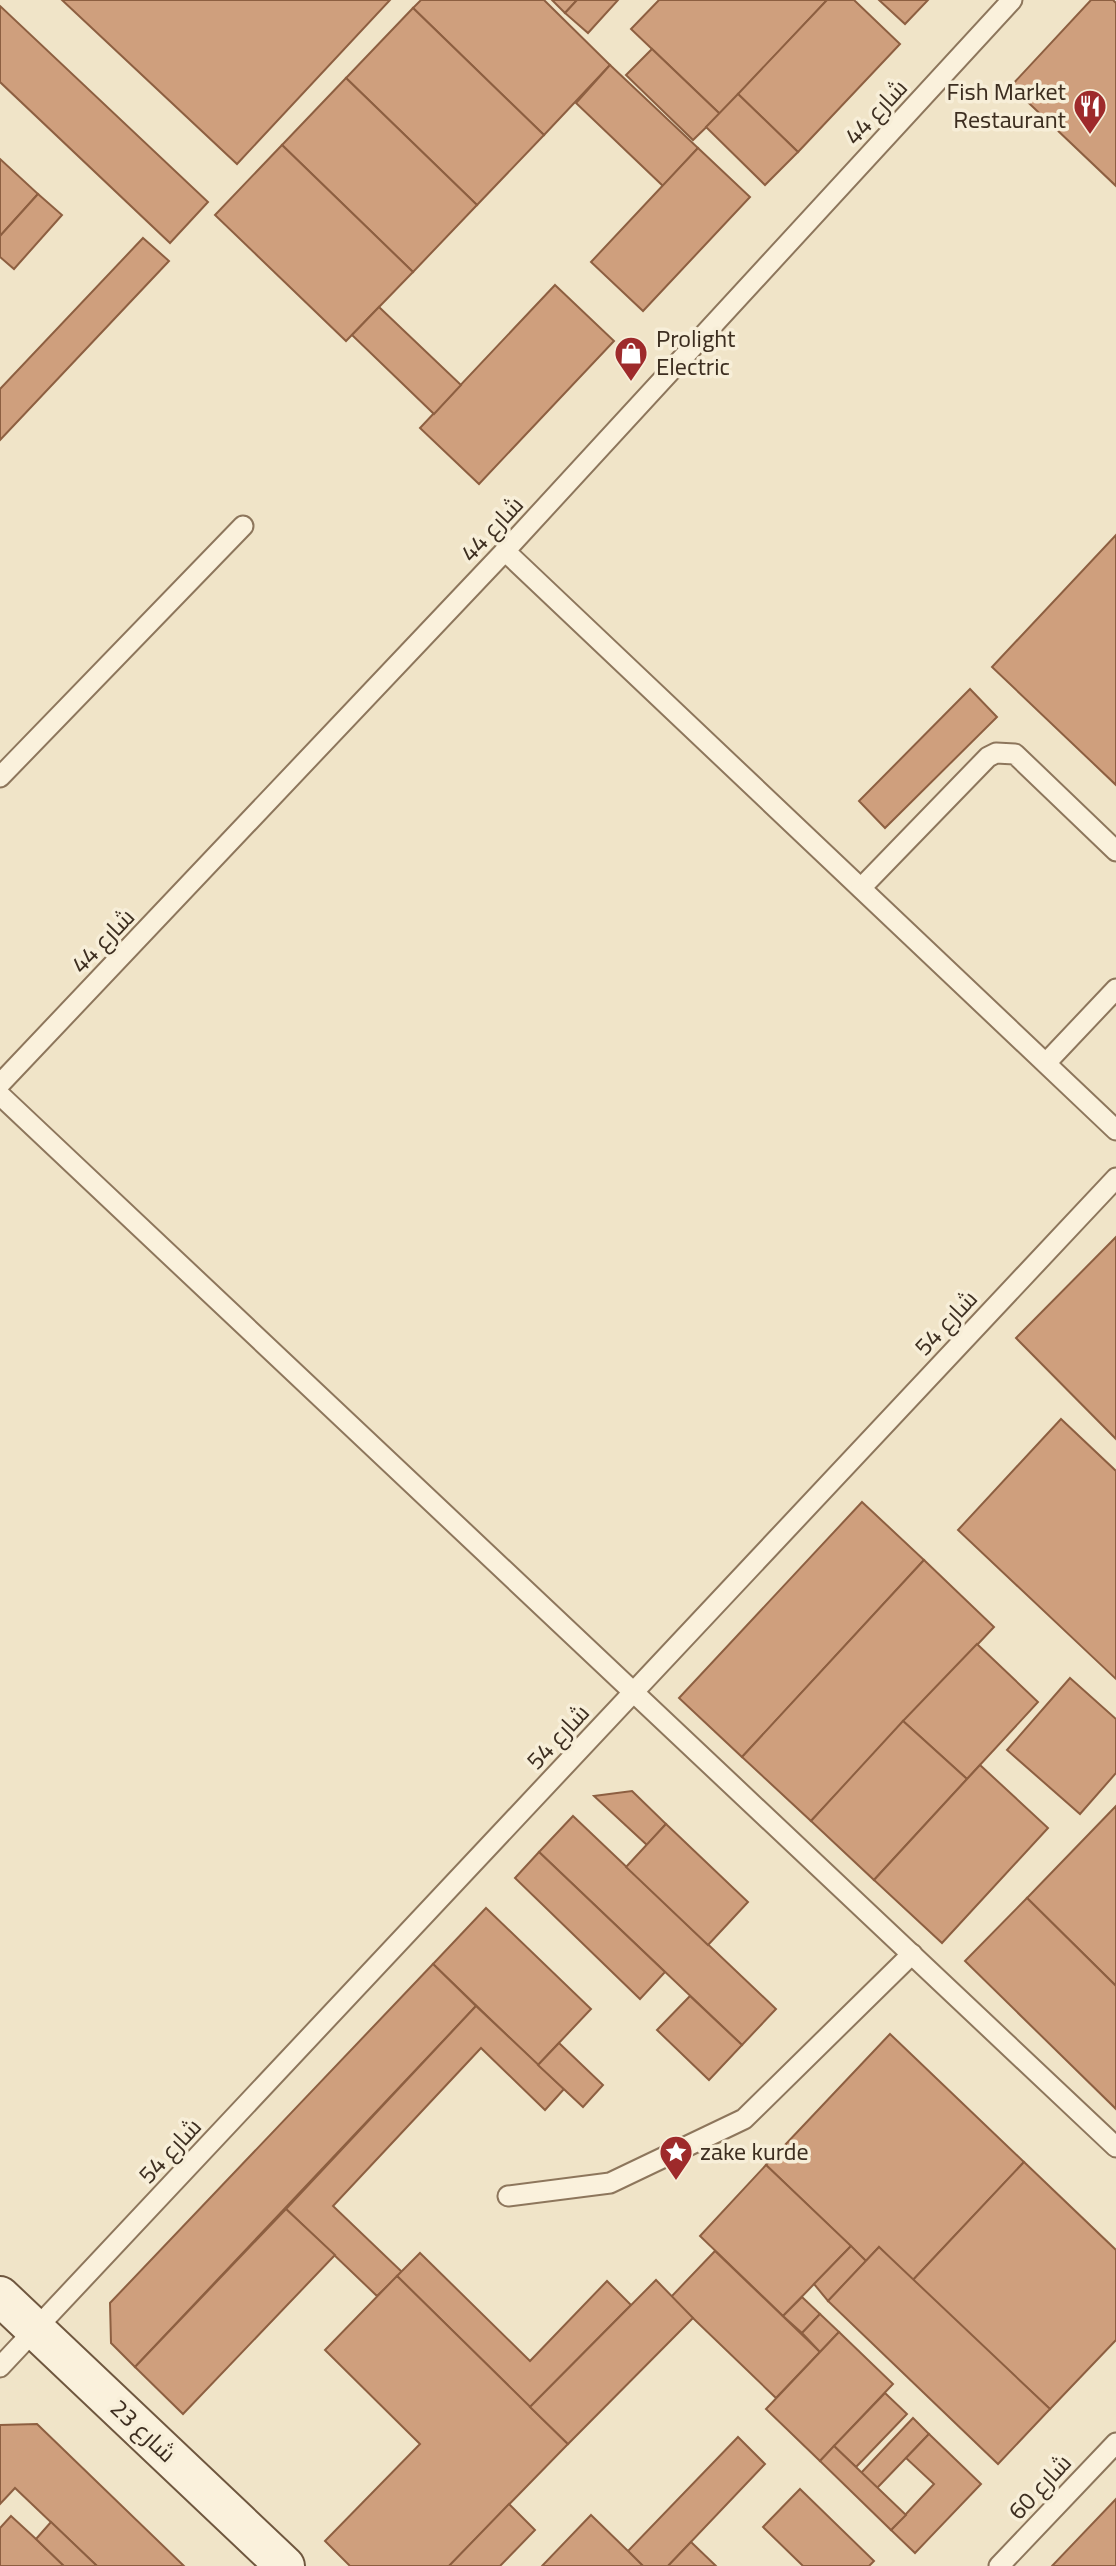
<svg xmlns="http://www.w3.org/2000/svg" width="1116" height="2566" viewBox="0 0 1116 2566" font-family="Georgia,Cairo,serif">
	<style>
		.building { fill: #cf9f7d; stroke: #8d5f41; stroke-width: 2 }
		.lines { fill: none; stroke-linecap: round; stroke-linejoin: round }
		.lane-casing { stroke: #8d765c; stroke-width: 23 }
		.secondary-casing { stroke: #6f573f; stroke-width: 42 }
		.lane { stroke: #faf1dc; stroke-width: 19 }
		.secondary { stroke: #faf1dc; stroke-width: 38 }
		.labels { text-anchor: middle; stroke-width: 7; stroke-linejoin: round; paint-order: stroke }
		.poi-label { font-size: 24px; fill: #3d2e20; stroke: #f7eed8; text-anchor: start }
		.street-label { font-size: 24px; fill: #3d2e20; stroke: #f7eed8 }
	</style>
	<rect width="100%" height="100%" fill="#f0e4c8"/>
	<g class="building">
		<path d="M62,0H390L237,164Z"/>
		<path d="M421,0H544L610,65L544,135L413,8Z"/>
		<path d="M552,0H577L565,13Z"/>
		<path d="M577,0H618L588,33L565,13Z"/>
		<path d="M659,0H827L720,114L631,29Z"/>
		<path d="M827,0H854L900,44L798,152L738,94Z"/>
		<path d="M879,0H928L905,24Z"/>
		<path d="M1091,0H1113L1116,3V186L1011,86Z"/>
		<path d="M0,6L208,202L170,243L0,82Z"/>
		<path d="M413,8L544,135L477,205L346,78Z"/>
		<path d="M652,49L720,114L693,140L626,75Z"/>
		<path d="M610,65L698,148L663,186L576,103Z"/>
		<path d="M346,78L477,205L413,272L282,145Z"/>
		<path d="M738,94L798,152L765,185L706,127Z"/>
		<path d="M282,145L413,272L346,341L215,215Z"/>
		<path d="M698,148L750,197L643,311L591,262Z"/>
		<path d="M0,159L38,194L0,236Z"/>
		<path d="M38,194L62,215L14,269L0,257V236Z"/>
		<path d="M143,238L169,261L0,440V389Z"/>
		<path d="M555,285L614,341L479,484L420,428Z"/>
		<path d="M379,307L461,385L434,414L352,335Z"/>
		<path d="M1116,535V785L992,667Z"/>
		<path d="M970,689L997,717L885,828L859,801Z"/>
		<path d="M1116,1237V1439L1016,1338Z"/>
		<path d="M1061,1419L1116,1471V1679L958,1530Z"/>
		<path d="M862,1502L924,1560L742,1757L679,1698Z"/>
		<path d="M924,1560L994,1627L811,1821L742,1757Z"/>
		<path d="M977,1644L1038,1702L967,1779L903,1721Z"/>
		<path d="M1070,1678L1116,1719V1773L1080,1814L1007,1750Z"/>
		<path d="M903,1721L967,1779L874,1880L811,1821Z"/>
		<path d="M980,1765L1048,1828L942,1943L874,1880Z"/>
		<path d="M632,1791L666,1824L647,1845L594,1796Z"/>
		<path d="M1116,1806V1986L1027,1898Z"/>
		<path d="M573,1816L776,2009L742,2045L539,1852Z"/>
		<path d="M666,1824L748,1902L708,1945L626,1867Z"/>
		<path d="M539,1852L665,1972L640,1999L515,1878Z"/>
		<path d="M1027,1898L1116,1986V2109L965,1961Z"/>
		<path d="M486,1908L591,2009L538,2065L433,1964Z"/>
		<path d="M433,1964L476,2006L135,2367L111,2343L110,2303Z"/>
		<path d="M690,1996L742,2045L709,2080L657,2030Z"/>
		<path d="M476,2006L564,2089L545,2110L481,2048L333,2206L402,2272L377,2296L286,2209Z"/>
		<path d="M890,2034L1024,2162L912,2281L879,2247L866,2261L766,2165Z"/>
		<path d="M559,2043L603,2085L583,2107L538,2065Z"/>
		<path d="M1024,2162L1116,2250V2340L1050,2409L912,2281Z"/>
		<path d="M766,2165L851,2246L783,2316L700,2236Z"/>
		<path d="M286,2209L335,2255L183,2414L135,2367Z"/>
		<path d="M851,2246L866,2261L828,2301L814,2284Z"/>
		<path d="M879,2247L1050,2409L998,2464L828,2301Z"/>
		<path d="M715,2251L820,2352L776,2398L671,2297Z"/>
		<path d="M420,2253L530,2361L607,2281L631,2305L530,2407L397,2276Z"/>
		<path d="M397,2276L568,2444L449,2566H350L325,2541L420,2444L325,2350Z"/>
		<path d="M656,2280L693,2318L568,2444L530,2407Z"/>
		<path d="M802,2297L820,2314L802,2333L783,2316Z"/>
		<path d="M820,2314L839,2332L820,2352L802,2333Z"/>
		<path d="M839,2332L893,2384L820,2461L766,2409Z"/>
		<path d="M885,2393L907,2414L856,2467L834,2446Z"/>
		<path d="M913,2418L929,2434L877,2488L861,2473Z"/>
		<path d="M37,2424L184,2566H97L15,2488L0,2504V2425Z"/>
		<path d="M929,2434L981,2484L915,2553L891,2530L934,2484L906,2458Z"/>
		<path d="M738,2437L765,2464L668,2566H643L628,2551Z"/>
		<path d="M834,2446L906,2515L891,2530L820,2461Z"/>
		<path d="M800,2489L874,2561L869,2566H803L763,2527Z"/>
		<path d="M1116,2499V2566H1052Z"/>
		<path d="M509,2504L535,2530L500,2566H449Z"/>
		<path d="M591,2515L628,2551L643,2566H542Z"/>
		<path d="M11,2516L36,2539L64,2566H0V2528Z"/>
		<path d="M51,2522L97,2566H64L36,2539Z"/>
		<path d="M691,2542L716,2566H668Z"/>
	</g>
	<g class="lines">
		<defs>
			<g id="lane">
				<path d="M505,551L1116,1130"/>
				<path d="M0,777L243,526"/>
				<path d="M861,888L988,757L996,753L1015,754L1116,851"/>
				<path d="M1046,1063L1116,989"/>
				<path d="M0,1084L505,551L1012,0"/>
				<path d="M0,1095L1116,2147"/>
				<path d="M508,2196L610,2183L744,2119L912,1954"/>
				<path d="M0,2367L1116,1178"/>
				<path d="M999,2566L1116,2443"/>
			</g>
			<path id="secondary" d="M0,2296L285,2566"/>
		</defs>
		<use href="#lane" class="lane-casing"/>
		<use href="#secondary" class="secondary-casing"/>
		<use href="#lane" class="lane"/>
		<use href="#secondary" class="secondary"/>
	</g>
	<defs>
		<symbol id="restaurant-pin" viewBox="-11 -11 22 30"><path d="M0 17L-7.5 6A9.5 9.5 0 1 1 7.5 6Z" fill="#9e2a2b" stroke="#f7eed8"/><path d="M-5-6h1v4h1v-4h1v4h1v-4h1v5L-1.5 .5V6h-2V.5L-5-1ZM5-6V6H3V1.5H1.5Q1.5-4 5-6Z" fill="#fff"/></symbol>
		<symbol id="shop-pin" viewBox="-11 -11 22 30"><path d="M0 17L-7.5 6A9.5 9.5 0 1 1 7.5 6Z" fill="#9e2a2b" stroke="#f7eed8"/><path d="M-5-2.5h2.3a2.7 3.5 0 0 1 5.4 0H5L5.5 6h-11ZM-1.5-2.5h3a1.5 2.3 0 0 0-3 0Z" fill="#fff"/></symbol>
		<symbol id="sight-pin" viewBox="-11 -11 22 30"><path d="M0 17L-7.5 6A9.5 9.5 0 1 1 7.5 6Z" fill="#9e2a2b" stroke="#f7eed8"/><path d="M0-6L1.8-2.2L6-1.7L2.9 1.2L3.7 5.4L0 3.3L-3.7 5.4L-2.9 1.2L-6-1.7L-1.8-2.2Z" fill="#fff"/></symbol>
	</defs>
	<g fill-rule="evenodd">
		<use href="#restaurant-pin" x="1071" y="87" width="38" height="52"/>
		<use href="#shop-pin" x="612" y="334" width="38" height="52"/>
		<use href="#sight-pin" x="657" y="2133" width="38" height="52"/>
	</g>
	<g class="labels">
		<g class="poi-label">
			<text x="1066" y="100" text-anchor="end">Fish Market<tspan x="1066" dy="28">Restaurant</tspan></text>
			<text x="656" y="347">Prolight<tspan x="656" dy="28">Electric</tspan></text>
			<text x="700" y="2160">zake kurde</text>
		</g>
		<g class="street-label">
			<text transform="translate(876 112) rotate(-47)" y="8">شارع 44</text>
			<text transform="translate(492 529) rotate(-47)" y="8">شارع 44</text>
			<text transform="translate(103 941) rotate(-46)" y="8">شارع 44</text>
			<text transform="translate(946 1323) rotate(-47)" y="8">شارع 54</text>
			<text transform="translate(558 1737) rotate(-47)" y="8">شارع 54</text>
			<text transform="translate(170 2151) rotate(-47)" y="8">شارع 54</text>
			<text transform="translate(143 2431) rotate(43)" y="8">شارع 23</text>
			<text transform="translate(1040 2487) rotate(-47)" y="8">شارع 60</text>
		</g>
	</g>
</svg>
